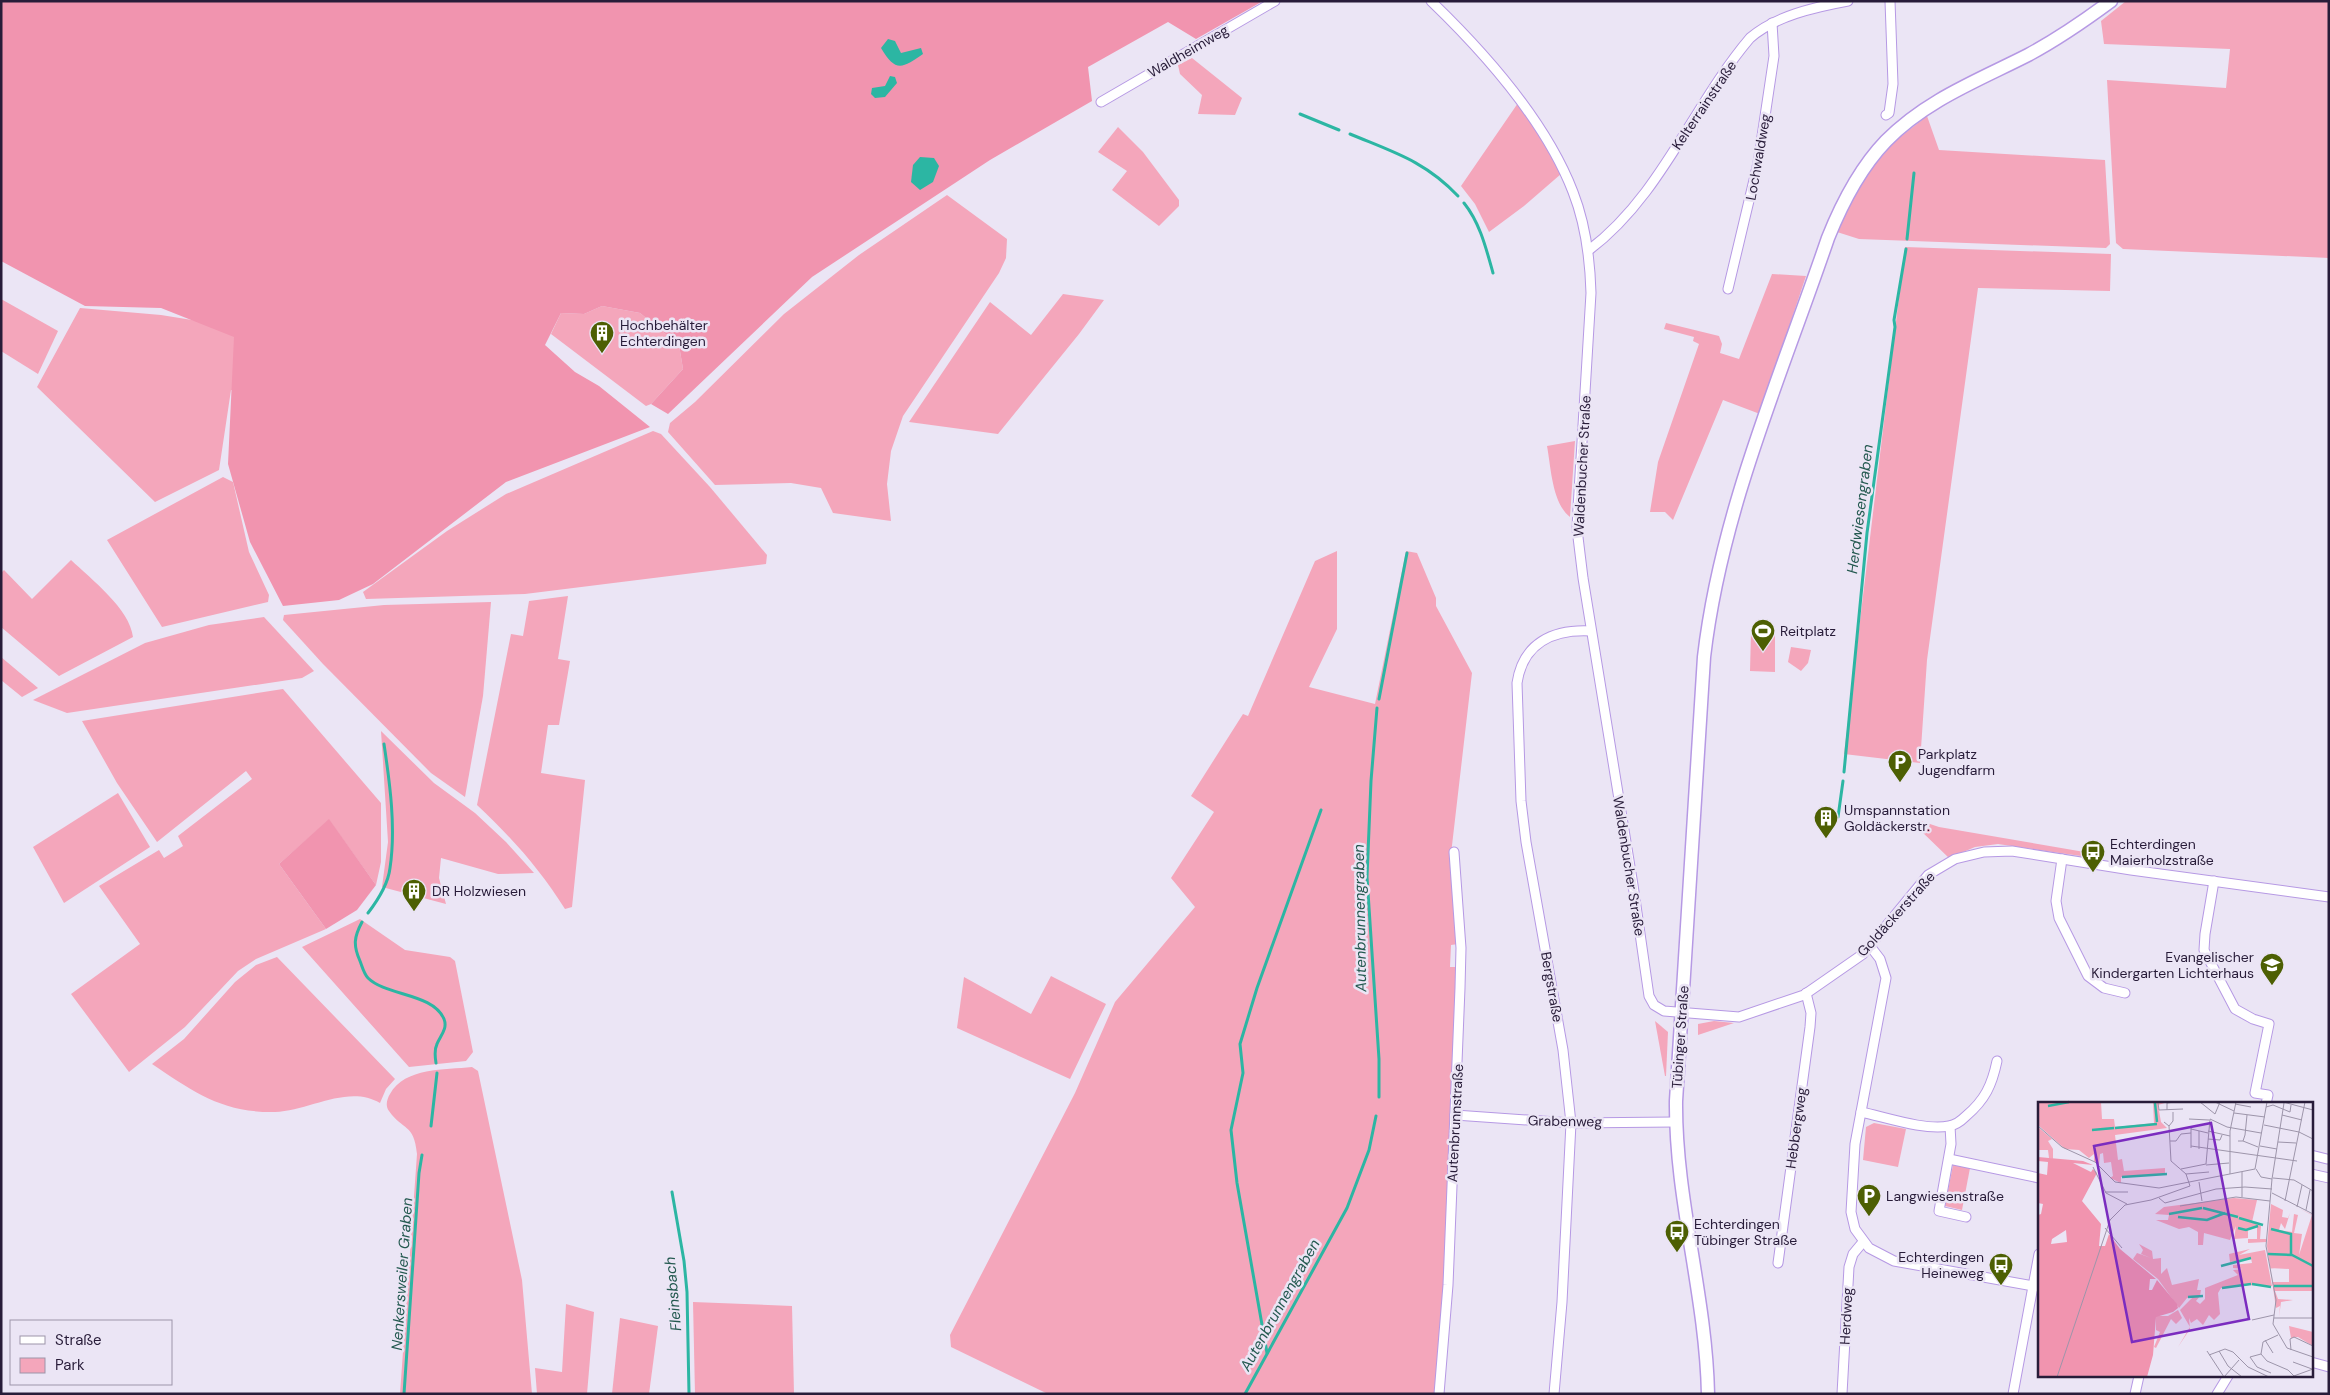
<svg xmlns="http://www.w3.org/2000/svg" width="2330" height="1395" viewBox="0 0 2330 1395" font-family="'DM Sans',sans-serif">
	<style>
		.green { fill: #f4a6bb }
		.forest { fill: #f194af }
		.water { fill: #2cb6a3 }
		.lines { fill: none; stroke-linecap: round; stroke-linejoin: round }
		.stream { stroke: #2cb6a3; stroke-width: 3 }
		.minor-casing { stroke: #b699e4; stroke-width: 11 }
		.secondary-casing { stroke: #b699e4; stroke-width: 15 }
		.minor { stroke: #fff; stroke-width: 9 }
		.secondary { stroke: #fff; stroke-width: 12 }
		.labels { text-anchor: middle; stroke-width: 5; stroke-linejoin: round; paint-order: stroke }
		.street-label { font-size: 14px; fill: #281c39; stroke: #ebe5f5 }
		.poi-label { font-size: 14px; fill: #281c39; stroke: #ebe5f5; text-anchor: start }
		.water-label { font-size: 15px; font-style: italic; fill: #245950; stroke: #ebe5f5 }
		.inset-river { fill: none; stroke: #2cb6a3; stroke-width: 2.5 }
		.inset-road { fill: none; stroke: #9d95aa; stroke-width: 1 }
		.view { fill: #7b2cbf; fill-opacity: 0.15; stroke: #7b2cbf; stroke-width: 2.5 }
		.inset-edge { fill: none; stroke: #281c39; stroke-width: 2.5 }
	</style>
	<rect width="100%" height="100%" fill="#ebe5f5"/>
	<g class="green">
		<path d="M2126,1H2329V258L2123,249L2116,243L2107,80L2226,88L2230,49L2104,44L2101,21Z"/>
		<path d="M1192,58L1242,98L1235,115L1198,114L1202,95L1180,74L1178,65Z"/>
		<path d="M1518,103L1544,142L1561,174L1524,206L1489,232L1475,204L1461,186Z"/>
		<path d="M1927,116L1939,150L2105,160L2110,244L2106,248L1859,239L1837,232L1865,176L1895,141Z"/>
		<path d="M1118,127L1143,152L1179,200V206L1159,226L1112,190L1127,171L1098,152Z"/>
		<path d="M947,195L1007,239L1006,258L999,273L903,416L891,451L887,484L891,521L833,513L821,488L791,483L715,485L668,432L670,423L695,402L784,314L859,255Z"/>
		<path d="M1905,247L2111,254L2110,291L1978,288L1927,660L1920,763L1844,754Z"/>
		<path d="M1772,274L1806,276L1760,414L1723,400L1673,520L1665,512H1650L1658,462L1699,344L1693,341L1694,337L1664,329L1666,323L1719,336L1722,344L1720,353L1739,359Z"/>
		<path d="M1063,294L1104,300L1079,334L998,434L909,422L990,302L1031,335Z"/>
		<path d="M1,299L58,331L38,374L1,351Z"/>
		<path d="M602,306L640,313L679,345L683,369L651,404L646,406L551,334L561,313L584,314Z"/>
		<path d="M80,308L161,315L248,329L238,391L231,390L219,470L155,502L37,387Z"/>
		<path d="M653,431L661,434L710,487L767,555L766,564L525,594L366,599L363,592L447,531L506,494Z"/>
		<path d="M1575,441L1570,517C1552,503 1551,467 1547,446Z"/>
		<path d="M223,477L233,482L249,552L269,595L268,602L162,627L107,540Z"/>
		<path d="M1337,551V629L1309,687L1375,704L1406,551L1417,553L1436,598V606L1472,673L1451,854L1458,944L1451,945L1450,967H1458L1445,1281L1434,1394H1048L951,1347L950,1335L1075,1093L1115,1002L1195,907L1171,878L1214,812L1191,796L1243,714L1248,716L1315,561Z"/>
		<path d="M71,560C91,579 130,609 133,637L59,676L1,627V573L4,570L32,599Z"/>
		<path d="M568,596L558,659L570,661L559,725H548L541,773L585,780L572,907L565,909C539,868 512,838 477,805L511,634L523,636L529,601Z"/>
		<path d="M491,602L483,696L465,797L431,773L323,664L283,620L284,615L384,605Z"/>
		<path d="M264,617L314,671L302,678L67,713L33,700L145,643L209,625Z"/>
		<path d="M1751,633L1775,634V672L1750,671Z"/>
		<path d="M1791,647L1811,650L1808,663L1801,671L1788,662Z"/>
		<path d="M1,657L38,688L22,697L1,680Z"/>
		<path d="M283,689L381,803V862L376,885L329,820L279,864L326,929L256,959L238,971L185,1027L129,1072L71,994L140,944L99,886L159,850L164,858L183,846L178,836L252,779L246,771L157,842L117,783L82,721Z"/>
		<path d="M381,731L434,783L475,813L506,842L534,873L498,874L441,858L439,878L446,904L382,887L388,842Z"/>
		<path d="M118,793L150,847L64,903L33,847Z"/>
		<path d="M1918,820L1939,827L2102,855V859L1998,844L1975,847L1949,858L1919,829Z"/>
		<path d="M360,919L405,950L450,957L455,961L473,1052L466,1061L409,1067L302,947Z"/>
		<path d="M277,957L395,1079L386,1089L380,1103C348,1084 309,1111 275,1112C222,1113 194,1092 152,1064L184,1039L235,982L256,965Z"/>
		<path d="M1051,976L1106,1004L1070,1079L957,1028L964,977L1031,1014Z"/>
		<path d="M1655,1021L1668,1032L1666,1076H1665Z"/>
		<path d="M1714,1021L1734,1023L1698,1035V1024Z"/>
		<path d="M472,1067L478,1071L522,1280L532,1394H400L417,1154C414,1123 403,1131 389,1111C385,1106 387,1099 390,1094C405,1067 445,1070 472,1067Z"/>
		<path d="M1874,1123L1906,1129L1898,1167L1863,1160L1866,1127Z"/>
		<path d="M1953,1165L1970,1168L1962,1210L1945,1206Z"/>
		<path d="M693,1302L792,1306L794,1394H695Z"/>
		<path d="M566,1304L594,1312L587,1394H537L535,1368L562,1372Z"/>
		<path d="M620,1318L658,1326L649,1394H612Z"/>
	</g>
	<g class="forest">
		<path d="M1,1H1263L1196,39L1168,22L1088,67L1092,101L990,160L812,277L668,414L651,404L683,369L679,345L640,313L602,306L584,314L561,313L545,345L575,372L599,386L650,427L506,482L373,584L339,600L283,606L250,542L228,464L234,337L161,308L85,306L1,261Z"/>
		<path d="M329,819L376,885L357,910L326,929L279,864Z"/>
	</g>
	<g class="water">
		<path d="M888,39L895,41L901,53L921,48L923,54C902,69 895,72 881,48Z"/>
		<path d="M890,76L895,77L897,83L885,97L875,98L871,94L872,88L885,86Z"/>
		<path d="M920,157L934,158L939,166L933,182L920,190L911,182L913,165Z"/>
	</g>
	<g class="lines">
		<g class="stream">
			<path d="M1300,114L1339,130"/>
			<path d="M1350,134C1393,152 1425,161 1458,196"/>
			<path d="M1464,203C1480,223 1486,248 1493,273"/>
			<path d="M1907,239L1914,173"/>
			<path d="M1379,699L1407,553"/>
			<path d="M1377,708L1371,781L1367,877L1379,1059V1097"/>
			<path d="M1844,772L1867,533L1895,327L1894,320L1906,249"/>
			<path d="M1838,817L1843,781"/>
			<path d="M368,913C378,900 388,885 390,868C396,828 390,784 384,744"/>
			<path d="M362,922C354,937 353,945 360,961C362,966 364,974 368,978C386,996 433,993 444,1019C448,1029 440,1036 437,1044C434,1050 435,1057 436,1063"/>
			<path d="M431,1126L437,1073"/>
			<path d="M672,1192L684,1261L687,1292L689,1394"/>
			<path d="M1267,1353L1237,1183L1231,1130L1243,1073L1240,1044L1257,988L1321,810"/>
			<path d="M404,1394L419,1173L422,1155"/>
			<path d="M1245,1394L1347,1208L1369,1150L1376,1116"/>
		</g>
		<defs>
			<g id="minor">
				<path d="M1431,1C1485,53 1546,122 1573,192C1586,225 1590,258 1591,293L1578,508L1577,529L1583,578L1633,885L1649,996L1654,1005L1664,1011L1739,1017L1804,995L1863,954L1928,875L1955,859L1984,852L2012,851L2131,870L2329,897"/>
				<path d="M1101,102L1275,1"/>
				<path d="M1886,115L1889,113L1893,84L1890,1"/>
				<path d="M1589,250C1661,196 1693,105 1750,38C1775,16 1815,7 1848,1"/>
				<path d="M1728,289L1758,163L1774,56L1772,23"/>
				<path d="M2062,859L2056,901L2059,918L2088,976L2104,988L2125,993"/>
				<path d="M2214,881L2205,934L2204,950L2235,1009L2253,1019L2269,1024L2255,1093L2268,1095L2266,1104"/>
				<path d="M1870,946L1880,959L1886,978L1855,1144L1851,1212L1855,1229L1869,1248L1894,1261L2039,1287"/>
				<path d="M1861,1112C1885,1117 1925,1131 1949,1126C1956,1125 1961,1121 1966,1116C1985,1100 1992,1085 1997,1061"/>
				<path d="M1455,1115L1571,1123L1675,1122"/>
				<path d="M1950,1126L1951,1144L1939,1211L1966,1217"/>
				<path d="M2311,1155L2327,1159"/>
				<path d="M1949,1159L2039,1178"/>
				<path d="M2311,1174L2329,1178"/>
				<path d="M1778,1263L1810,1027L1811,1013L1806,993"/>
				<path d="M2311,1362L2329,1367"/>
				<path d="M1439,1394L1448,1285L1460,988L1461,948L1454,852"/>
				<path d="M1554,1394L1562,1302L1571,1123L1563,1050L1526,842L1521,801L1517,683C1523,643 1553,629 1591,631"/>
				<path d="M1842,1394L1849,1267L1853,1254L1863,1242"/>
				<path d="M2013,1394L2039,1254"/>
				<path d="M2135,1394L2139,1376"/>
				<path d="M2217,1394L2228,1376"/>
			</g>
			<path id="secondary" d="M1708,1394C1706,1295 1675,1199 1676,1101L1704,657C1721,511 1781,376 1828,238C1842,203 1860,168 1886,141C1926,100 1979,80 2028,55C2058,39 2084,21 2111,1"/>
		</defs>
		<use href="#minor" class="minor-casing"/>
		<use href="#secondary" class="secondary-casing"/>
		<use href="#minor" class="minor"/>
		<use href="#secondary" class="secondary"/>
	</g>
	<defs>
		<symbol id="building-pin" viewBox="-11 -11 22 30"><path d="M0 17L-7.5 6A9.5 9.5 0 1 1 7.5 6Z" fill="#4d5f03" stroke="#ebe5f5"/><path d="M-4-6H4V6H1V3H-1V6H-4ZM-2.5-4.3h1.7v1.8h-1.7ZM.8-4.3h1.7v1.8H.8ZM-2.5-1h1.7V.8h-1.7ZM.8-1h1.7V.8H.8Z" fill="#fff"/></symbol>
		<symbol id="stadium-pin" viewBox="-11 -11 22 30"><path d="M0 17L-7.5 6A9.5 9.5 0 1 1 7.5 6Z" fill="#4d5f03" stroke="#ebe5f5"/><path d="M0-5a6.5 5 0 1 0 0 10a6.5 5 0 1 0 0-10ZM-3.5-1.8h7v3.6h-7Z" fill="#fff"/></symbol>
		<symbol id="parking-pin" viewBox="-11 -11 22 30"><path d="M0 17L-7.5 6A9.5 9.5 0 1 1 7.5 6Z" fill="#4d5f03" stroke="#ebe5f5"/><path d="M-3.5-5.5H1a3.5 3.5 0 0 1 0 7H-1V5.5H-3.5ZM-1-3.4V-.6H.8a1.4 1.4 0 0 0 0-2.8Z" fill="#fff"/></symbol>
		<symbol id="bus-pin" viewBox="-11 -11 22 30"><path d="M0 17L-7.5 6A9.5 9.5 0 1 1 7.5 6Z" fill="#4d5f03" stroke="#ebe5f5"/><path d="M-5-6H5V4H4V6H2V4H-2V6H-4V4H-5ZM-3.5-4V0h7V-4ZM-3.5 1.2v1.5H-2V1.2ZM2 1.2v1.5H3.5V1.2Z" fill="#fff"/></symbol>
		<symbol id="school-pin" viewBox="-11 -11 22 30"><path d="M0 17L-7.5 6A9.5 9.5 0 1 1 7.5 6Z" fill="#4d5f03" stroke="#ebe5f5"/><path d="M0-5L7-2L0 1L-7-2ZM-4 1L0 2.5L4 1V4Q0 6-4 4Z" fill="#fff"/></symbol>
	</defs>
	<g fill-rule="evenodd">
		<use href="#building-pin" x="588" y="319" width="28" height="38"/>
		<use href="#stadium-pin" x="1749" y="617" width="28" height="38"/>
		<use href="#parking-pin" x="1886" y="748" width="28" height="38"/>
		<use href="#building-pin" x="1812" y="804" width="28" height="38"/>
		<use href="#bus-pin" x="2079" y="838" width="28" height="38"/>
		<use href="#building-pin" x="400" y="877" width="28" height="38"/>
		<use href="#school-pin" x="2258" y="951" width="28" height="38"/>
		<use href="#parking-pin" x="1855" y="1182" width="28" height="38"/>
		<use href="#bus-pin" x="1663" y="1218" width="28" height="38"/>
		<use href="#bus-pin" x="1987" y="1251" width="28" height="38"/>
	</g>
	<g class="labels">
		<g class="street-label">
			<text transform="translate(1188 51) rotate(-30)" y="5">Waldheimweg</text>
			<text transform="translate(1704 105) rotate(-56)" y="5">Kelterrainstraße</text>
			<text transform="translate(1758 157) rotate(-80)" y="5">Lochwaldweg</text>
			<text transform="translate(1582 466) rotate(-87)" y="5">Waldenbucher Straße</text>
			<text transform="translate(1629 866) rotate(81)" y="5">Waldenbucher Straße</text>
			<text transform="translate(1896 914) rotate(-48)" y="5">Goldäckerstraße</text>
			<text transform="translate(1552 987) rotate(80)" y="5">Bergstraße</text>
			<text transform="translate(1680 1037) rotate(-86)" y="5">Tübinger Straße</text>
			<text transform="translate(1565 1121) rotate(1)" y="5">Grabenweg</text>
			<text transform="translate(1455 1123) rotate(-87)" y="5">Autenbrunnstraße</text>
			<text transform="translate(1796 1128) rotate(-82)" y="5">Hebbergweg</text>
			<text transform="translate(1846 1316) rotate(-87)" y="5">Herdweg</text>
		</g>
		<g class="poi-label">
			<text x="620" y="330">Hochbehälter<tspan x="620" dy="16">Echterdingen</tspan></text>
			<text x="1780" y="636">Reitplatz</text>
			<text x="1918" y="759">Parkplatz<tspan x="1918" dy="16">Jugendfarm</tspan></text>
			<text x="1844" y="815">Umspannstation<tspan x="1844" dy="16">Goldäckerstr.</tspan></text>
			<text x="2110" y="849">Echterdingen<tspan x="2110" dy="16">Maierholzstraße</tspan></text>
			<text x="432" y="896">DR Holzwiesen</text>
			<text x="2254" y="962" text-anchor="end">Evangelischer<tspan x="2254" dy="16">Kindergarten Lichterhaus</tspan></text>
			<text x="1886" y="1201">Langwiesenstraße</text>
			<text x="1694" y="1229">Echterdingen<tspan x="1694" dy="16">Tübinger Straße</tspan></text>
			<text x="1984" y="1262" text-anchor="end">Echterdingen<tspan x="1984" dy="16">Heineweg</tspan></text>
		</g>
		<g class="water-label">
			<text transform="translate(1860 509) rotate(-83)" y="5">Herdwiesengraben</text>
			<text transform="translate(1360 918) rotate(-91)" y="5">Autenbrunnengraben</text>
			<text transform="translate(402 1274) rotate(-86)" y="5">Nenkersweiler Graben</text>
			<text transform="translate(673 1294) rotate(-95)" y="5">Fleinsbach</text>
			<text transform="translate(1280 1305) rotate(-61)" y="5">Autenbrunnengraben</text>
		</g>
	</g>
	<g transform="translate(2038 1102)">
		<rect width="275" height="275" fill="#ebe5f5"/>
		<path d="M0,0H63L64,17H76L77,25L116,21L115,0H130L120,3L123,20L129,26L77,33L80,58L84,57L86,69L127,66V72L83,75V81L72,76L75,74L73,60L66,61L65,51L62,52L61,63L56,59V52L51,56L41,48L27,47L0,23ZM0,25L14,37L10,39L15,47V57L11,56L10,48H0ZM196,96L219,98L214,120L223,124L222,137H228V140L210,141V137H219V125L210,128V136L196,137L198,124L192,138L166,131L165,143H160V130L151,125L141,127L118,118H130L131,113L117,112L126,105ZM233,102L245,108L244,115L250,116L252,111L247,127L243,121L241,128L254,130L256,112L260,113L256,131L264,132L261,153L274,113L262,107L275,113V189H237L240,197L255,198L243,200L241,215L242,204L238,206L229,144ZM232,166L251,167V180H234ZM101,142L114,149L115,157L123,156V172L129,166L134,183L161,177L159,188H163L162,194L158,199L162,202L167,197V186L200,173L195,168L205,167L195,166V163L214,161L213,156L192,160L191,152L212,147L201,153L227,148L234,184L211,183L183,186L180,191L182,212L176,218L171,213L165,223L159,217L153,221L151,216L152,227L140,245L152,225L142,208L155,195L149,196L141,206L120,177L95,157L99,151L113,156L103,152L105,148ZM140,208L144,216L138,222L133,217L118,246L116,245L122,230L118,228V214H130ZM251,224L275,230V244L260,235L253,236Z" fill="#f4a6bb" fill-rule="evenodd"/>
		<path d="M0,55L45,59L55,63L35,61L53,70L55,67L59,71L44,99L63,122L61,144H67L71,132L82,147L118,177H112L111,188H114L119,178L139,202L140,206L135,210L118,215L115,253L109,275H0V113L3,112L5,102L0,101V71L9,73L10,60L0,59ZM28,128L29,140L13,142L14,137Z" fill="#f194af" fill-rule="evenodd"/>
		<path class="inset-river" d="M117,1L119,20M10,4L31,0M77,26L119,22M54,28L76,26M84,75L129,72M165,106L200,115M131,112L164,106M140,115L169,118L187,111M201,116L225,123M200,126L208,128L220,124M233,127L253,132V153M230,152L254,153L275,164M183,164L213,156M214,182L233,185M236,184H275M184,186L213,182M150,195L165,194"/>
		<path class="inset-road" d="M162,0L177,12L182,0M177,0L196,9M245,0L275,8M120,1L121,8L145,7M246,1L234,77L228,144L238,198L235,222L249,246L275,255M197,2L213,5M228,5L235,3L252,10L253,3M129,8V1L137,0M196,11L227,15M244,13L264,18M151,17L171,18M226,23L261,30L275,37M0,24L24,45L57,60L77,80L121,86L217,67L229,0M131,24L135,19V10M153,25V46M153,27L170,31M170,29L192,34M170,37L182,38L184,33M132,39H138L143,32L153,31M200,39H205L207,33L209,13M205,39L220,45M240,40L258,41M153,44L259,59M222,44L239,47M161,47V29M168,63L191,61M55,65L68,91L89,102M143,67L168,62L172,17L189,25L223,31M218,67L223,75L234,77M204,70V95M148,72L171,70M192,72V29L198,0M235,76L256,78L275,89M161,80L164,99M67,90H90M234,91L275,112M121,96L127,101L178,87L207,85L234,87M247,99L267,0M142,104L198,95L232,99M259,105L264,83M268,108L272,88M67,126L84,146M236,216H275M214,218L236,213M240,233L225,240L223,252L229,259L250,268L257,275M227,238L235,251M253,248L252,237L256,235L275,244M169,249L186,275M181,249L190,264L204,275M223,252L212,255L219,265L233,271M171,253L187,247L195,250L210,265L231,275M255,260L274,267M19,275L72,118L87,103L113,98L152,84L148,72L133,59L131,24L126,20M186,275L201,258M253,275L275,267"/>
		<path class="view" d="M173,21L211,217L94,240L56,44Z"/>
		<rect width="275" height="275" class="inset-edge"/>
	</g>
	<rect width="2330" height="1395" fill="none" stroke="#281c39" stroke-width="5"/>
	<rect x="10" y="1320" width="162" height="65" fill="#ebe5f5" stroke="#9d95aa"/>
	<rect x="20" y="1336" width="25" height="8" fill="#ffffff" stroke="#9d95aa"/>
	<text x="55" y="1345" font-size="15" fill="#281c39">Straße</text>
	<rect x="20" y="1358" width="25" height="15" fill="#f4a6bb" stroke="#9d95aa"/>
	<text x="55" y="1370" font-size="15" fill="#281c39">Park</text>
</svg>
